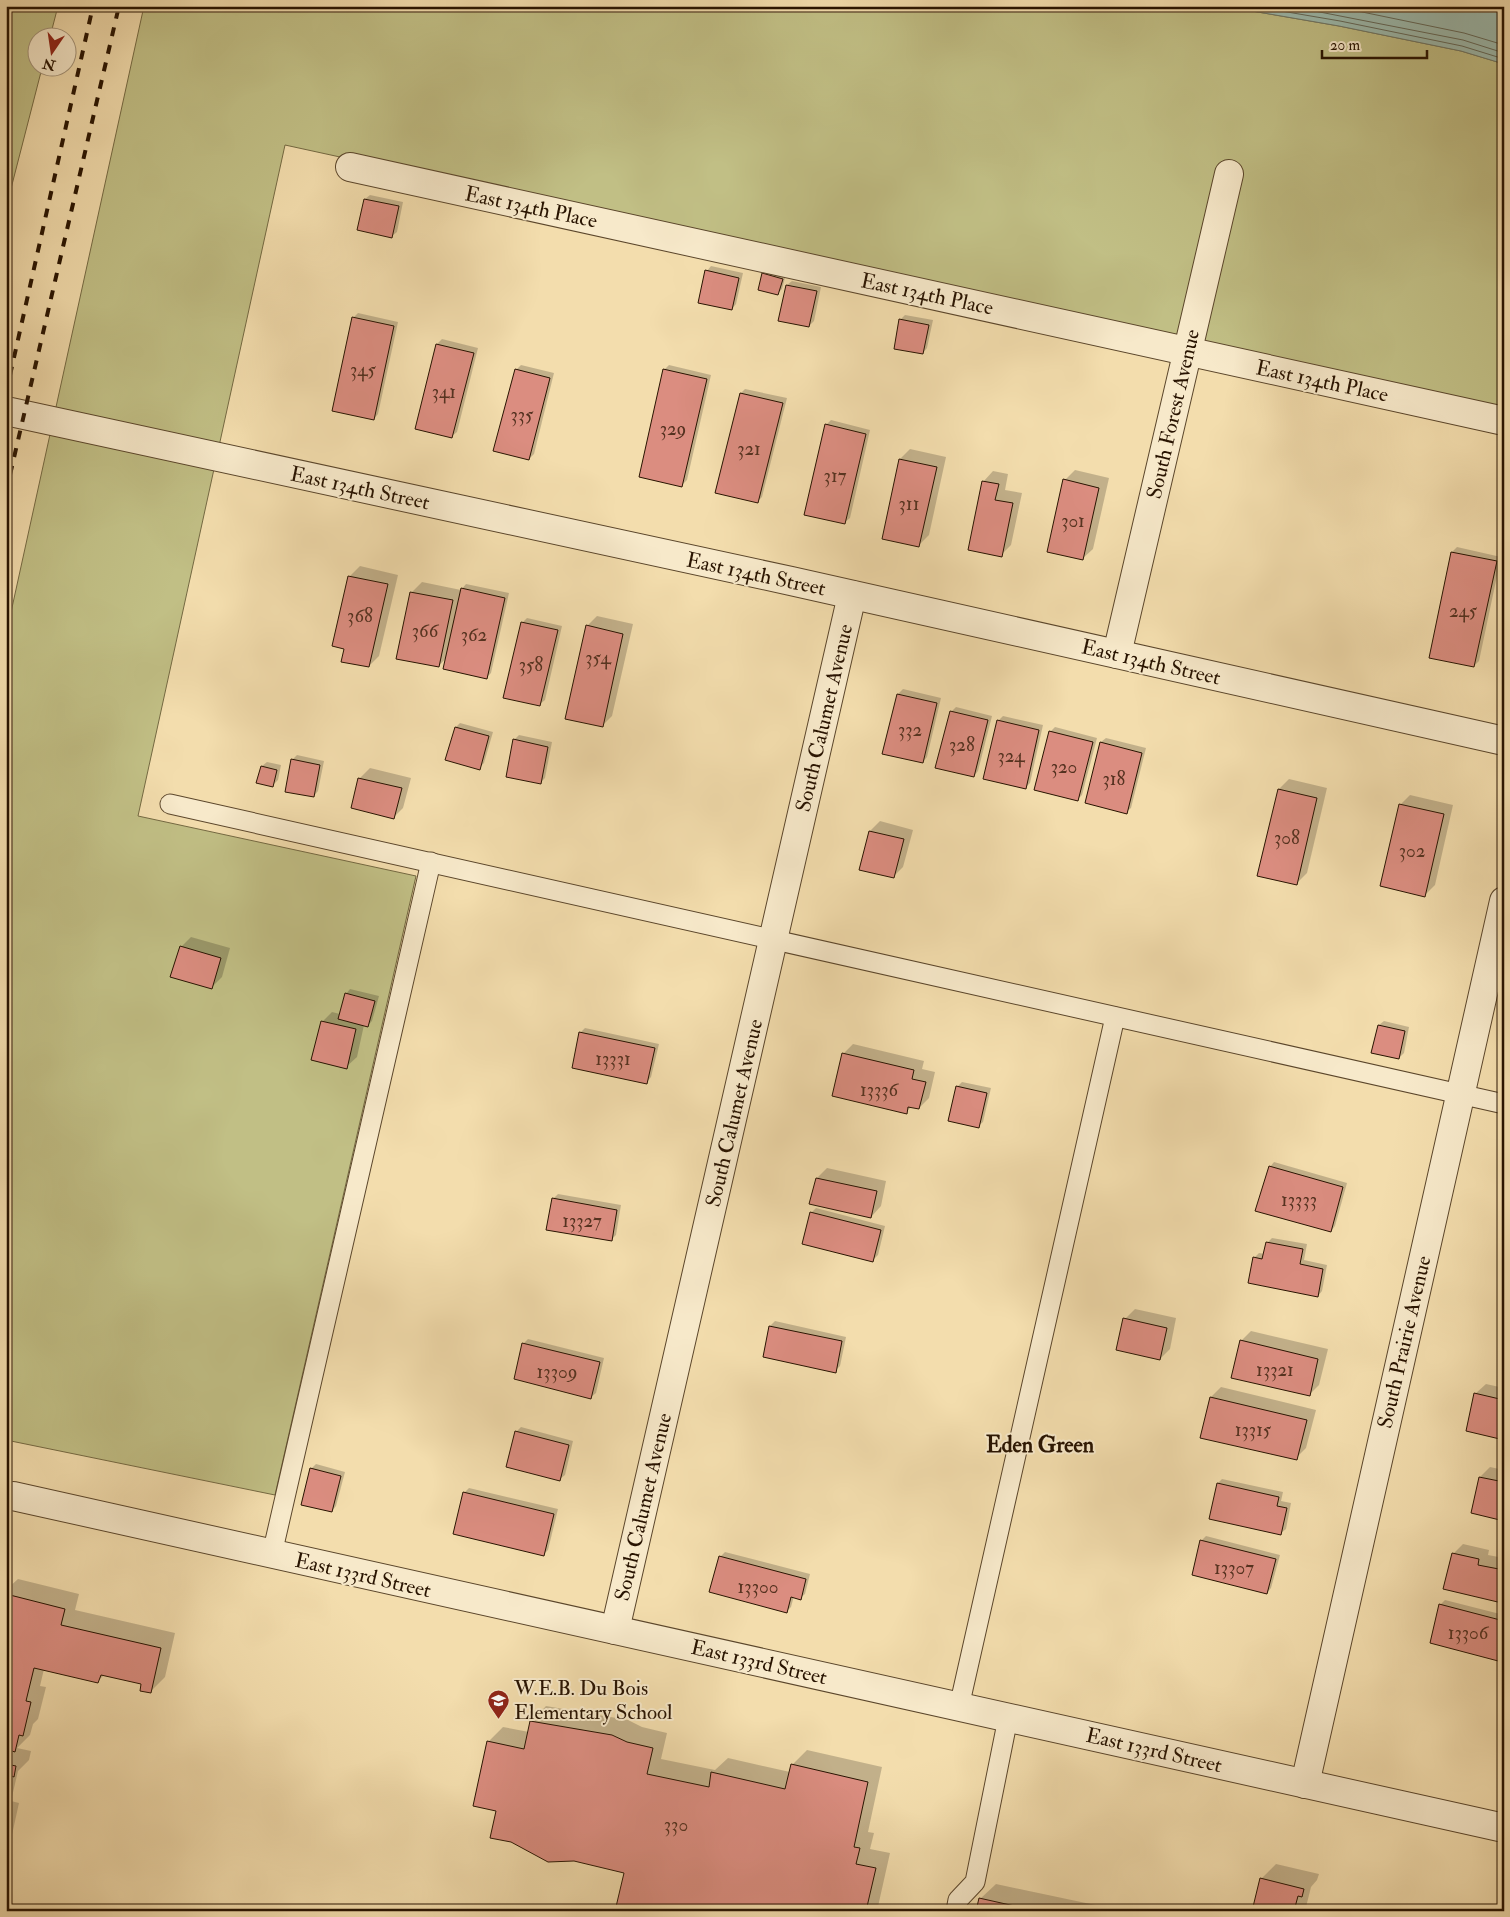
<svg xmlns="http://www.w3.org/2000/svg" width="1510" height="1917" viewBox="0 0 1510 1917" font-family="'IM FELL Double Pica',serif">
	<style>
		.green { fill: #c1bf85; stroke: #746942 }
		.water { fill: #9cbbaf; stroke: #6e7869 }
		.shadow { fill: #0003 }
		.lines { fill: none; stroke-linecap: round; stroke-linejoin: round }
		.shore { stroke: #626758; stroke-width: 1 }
		.building { fill: #db8d80; stroke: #281300 }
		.service-casing { stroke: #5b462b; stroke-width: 21 }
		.minor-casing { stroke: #5b462b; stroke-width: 30 }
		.service { stroke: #f7e9ca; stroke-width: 19 }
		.minor { stroke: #f7e9ca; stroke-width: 28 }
		.rail { stroke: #281300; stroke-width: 4; stroke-dasharray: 9 9; stroke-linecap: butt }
		.labels { text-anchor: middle; stroke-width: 4; stroke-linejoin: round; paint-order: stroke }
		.number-label { font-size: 19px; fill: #553220 }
		.street-label { font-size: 21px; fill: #281300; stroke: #f7e9ca }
		.poi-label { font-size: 21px; fill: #281300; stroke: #f7e9ca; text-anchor: start }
		.neighbourhood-label { font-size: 22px; font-weight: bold; fill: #281300; stroke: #f7e9ca }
	</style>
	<rect width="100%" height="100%" fill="#f3ddad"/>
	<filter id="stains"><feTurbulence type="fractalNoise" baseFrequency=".004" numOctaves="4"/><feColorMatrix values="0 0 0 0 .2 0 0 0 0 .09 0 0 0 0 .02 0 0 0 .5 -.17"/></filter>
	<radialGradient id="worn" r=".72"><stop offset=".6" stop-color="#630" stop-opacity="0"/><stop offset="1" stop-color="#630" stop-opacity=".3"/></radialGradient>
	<g class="green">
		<path d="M6,6H58L50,37L38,38V68H42L6,208Z"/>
		<path d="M144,6H1223L1339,26L1461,51L1504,64V411L285,145L138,816L416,876L275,1495L6,1440V635Z"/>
	</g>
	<path class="water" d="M1223,6H1504V64L1461,51L1339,26Z"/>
	<g class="shadow">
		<path d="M370,195L403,202L397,232L392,236L365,199Z"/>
		<path d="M711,266L743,273L736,304L732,309L707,271Z"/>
		<path d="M768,269L786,274L782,289L777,294L763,274Z"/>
		<path d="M792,281L821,287L814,321L809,326L787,285Z"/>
		<path d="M358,313L398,322L378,414L374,419L353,318Z"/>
		<path d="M905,315L933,320L927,348L923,353L901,319Z"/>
		<path d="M442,339L478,348L457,432L452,436L416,428L437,344Z"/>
		<path d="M521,365L554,373L534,454L529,459L516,370Z"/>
		<path d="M669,365L711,375L687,480L682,485L664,370Z"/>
		<path d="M745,389L787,398L762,497L758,501L741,393Z"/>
		<path d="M831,420L870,430L850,518L845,522L826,425Z"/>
		<path d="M910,449L946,457L929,535L919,545L900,459Z"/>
		<path d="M1075,470L1109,478L1093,549L1082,559L1065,480Z"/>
		<path d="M993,471L1008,474L1005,490L1022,493L1011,545L1001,555L983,482Z"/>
		<path d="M1457,547L1501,557L1479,661L1474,666L1430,657L1452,552Z"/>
		<path d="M360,566L398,575L379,656L369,666L346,648L350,576Z"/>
		<path d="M422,582L461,590L466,584L509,593L491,673L486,678L446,658L439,666L411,593Z"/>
		<path d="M597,616L633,624L612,716L602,726L587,626Z"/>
		<path d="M527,618L562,626L545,700L540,704L522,623Z"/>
		<path d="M903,689L941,698L927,757L923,762L884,753L898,694Z"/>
		<path d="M956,707L992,716L978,771L974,776L951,712Z"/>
		<path d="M1003,716L1043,725L1030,783L1025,788L998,721Z"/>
		<path d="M460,723L493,732L484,763L479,768L456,727Z"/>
		<path d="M1055,727L1097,738L1082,795L1077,800L1050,732Z"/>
		<path d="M519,735L552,742L545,778L541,782L514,740Z"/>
		<path d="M1106,738L1146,748L1131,808L1126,812L1086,802L1101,742Z"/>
		<path d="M297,755L324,761L318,791L314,796L292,760Z"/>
		<path d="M267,762L281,765L278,780L273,785L262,766Z"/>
		<path d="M370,768L411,778L403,808L393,818L352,807L360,778Z"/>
		<path d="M1289,779L1327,788L1307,873L1297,883L1279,789Z"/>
		<path d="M1410,795L1453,805L1435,885L1425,895L1400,805Z"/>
		<path d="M880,821L913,830L903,867L893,877L870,831Z"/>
		<path d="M191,937L230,948L222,977L212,987L181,947Z"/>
		<path d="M350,989L379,996L372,1021L367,1026L364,1025L357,1057L346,1067L322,1022L332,1012L340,1014L346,994Z"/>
		<path d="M1384,1021L1409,1027L1404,1053L1399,1058L1379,1025Z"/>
		<path d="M585,1028L659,1044L651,1077L647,1082L580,1033Z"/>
		<path d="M853,1044L924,1061L922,1069L935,1072L929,1098L919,1108L912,1106L906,1112L843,1054Z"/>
		<path d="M962,1082L991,1088L983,1122L978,1126L957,1087Z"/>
		<path d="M1274,1162L1347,1183L1335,1226L1331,1231L1270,1167Z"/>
		<path d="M827,1168L886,1181L881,1206L871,1217L817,1178Z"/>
		<path d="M558,1194L621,1205L616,1235L611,1240L553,1199Z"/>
		<path d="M816,1208L885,1226L878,1255L873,1260L811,1213Z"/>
		<path d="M1272,1238L1307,1244L1304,1260L1327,1265L1322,1291L1318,1296L1254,1258L1259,1253L1265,1254L1267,1243Z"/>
		<path d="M1135,1309L1176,1318L1170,1349L1160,1359L1125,1319Z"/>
		<path d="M775,1321L846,1337L840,1366L835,1371L764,1356L770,1326Z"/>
		<path d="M1251,1331L1328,1349L1319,1385L1309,1395L1241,1341Z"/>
		<path d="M528,1339L604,1358L596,1393L591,1397L515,1378L524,1343Z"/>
		<path d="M1486,1384L1504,1388V1438L1475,1394Z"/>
		<path d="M1221,1387L1316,1410L1306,1448L1296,1458L1211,1397Z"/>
		<path d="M521,1427L573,1441L565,1475L560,1479L516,1432Z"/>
		<path d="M316,1464L345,1472L336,1506L332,1511L311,1469Z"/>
		<path d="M1490,1467L1504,1470V1520L1480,1477Z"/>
		<path d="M1222,1479L1283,1492L1281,1501L1291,1503L1286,1529L1281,1533L1218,1483Z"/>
		<path d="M469,1488L558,1509L548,1550L543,1555L464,1493Z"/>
		<path d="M1206,1536L1280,1555L1271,1588L1267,1593L1201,1541Z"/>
		<path d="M1463,1544L1489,1550L1488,1555L1504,1558V1600L1502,1602L1453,1554Z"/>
		<path d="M725,1552L810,1574L805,1594L800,1598L794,1596L791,1607L787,1611L720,1557Z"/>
		<path d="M18,1579L79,1594L75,1610L175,1633L165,1677L150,1692L143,1683L105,1674L97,1682L44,1669L40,1686L46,1687L38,1719L33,1724L30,1735L17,1748L31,1751L29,1760L18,1771L11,1801L19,1803L6,1862V1590Z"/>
		<path d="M1445,1600L1504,1615V1659L1502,1661L1440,1605Z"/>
		<path d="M546,1706L628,1720L642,1727L667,1733L661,1759L715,1770L728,1758L790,1772L792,1765L807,1750L882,1767L868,1832L874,1833L870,1849L890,1853L877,1911H617L626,1872L497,1810L488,1742L503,1727L529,1732L531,1722Z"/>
		<path d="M1276,1864L1319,1874L1317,1880L1311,1887L1305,1911H1254L1261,1879Z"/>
		<path d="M996,1884L1100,1906L1099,1911H978L980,1899Z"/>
	</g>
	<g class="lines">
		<g class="shore">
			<path d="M1252,6L1340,21L1462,46L1504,59"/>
			<path d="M1289,6L1463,40L1504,53"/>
			<path d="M1333,6L1464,33L1504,45"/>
		</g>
	</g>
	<g class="building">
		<path d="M364,199L399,206L392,238L357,230Z"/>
		<path d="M705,270L739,278L732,310L698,303Z"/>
		<path d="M762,273L783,279L778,295L758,290Z"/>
		<path d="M786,285L817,291L809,327L778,321Z"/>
		<path d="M352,317L394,326L374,420L332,411Z"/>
		<path d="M899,319L929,325L923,354L894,349Z"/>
		<path d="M436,344L474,353L452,438L415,429Z"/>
		<path d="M515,369L550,378L529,460L493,451Z"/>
		<path d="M663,369L707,379L682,487L639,477Z"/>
		<path d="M740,393L783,403L758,503L715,493Z"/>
		<path d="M825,424L866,434L845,524L804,515Z"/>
		<path d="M899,459L937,467L919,547L882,539Z"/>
		<path d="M1063,479L1099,488L1083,560L1047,552Z"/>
		<path d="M982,481L999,484L995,500L1013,503L1002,557L968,550Z"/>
		<path d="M1451,552L1497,561L1474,667L1429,658Z"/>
		<path d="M348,576L388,584L369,667L341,662L344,649L332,646Z"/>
		<path d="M461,588L505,598L487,679L443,669Z"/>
		<path d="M410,592L453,600L439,667L396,659Z"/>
		<path d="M521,622L558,630L540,706L503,698Z"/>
		<path d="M586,625L623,634L603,727L565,719Z"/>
		<path d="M897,694L937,703L923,763L882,754Z"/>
		<path d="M950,711L988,720L974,777L935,768Z"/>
		<path d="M997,720L1039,730L1026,789L983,779Z"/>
		<path d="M455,727L489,736L480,770L445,760Z"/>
		<path d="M1049,731L1093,742L1078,801L1034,790Z"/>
		<path d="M513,739L548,747L541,784L506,777Z"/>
		<path d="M1100,742L1142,753L1127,814L1085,803Z"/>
		<path d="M291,759L320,765L314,797L285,792Z"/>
		<path d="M261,766L277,770L273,787L256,783Z"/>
		<path d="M358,778L402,788L394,819L351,808Z"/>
		<path d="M1278,789L1317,798L1297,885L1257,876Z"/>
		<path d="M1399,804L1444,814L1425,897L1380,886Z"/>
		<path d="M869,831L904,839L894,878L859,870Z"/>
		<path d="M180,946L221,958L212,989L170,977Z"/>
		<path d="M345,993L375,1001L368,1027L338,1019Z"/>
		<path d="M321,1021L356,1029L347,1069L311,1060Z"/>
		<path d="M1378,1025L1405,1031L1399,1059L1371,1053Z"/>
		<path d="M579,1032L655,1048L647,1084L572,1068Z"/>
		<path d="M842,1053L914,1070L912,1079L926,1082L919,1109L908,1107L907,1114L832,1096Z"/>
		<path d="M956,1086L987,1093L979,1128L948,1121Z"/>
		<path d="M1269,1166L1343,1187L1331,1232L1255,1211Z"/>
		<path d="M816,1178L877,1191L871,1218L809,1204Z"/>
		<path d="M552,1198L617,1210L612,1241L546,1230Z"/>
		<path d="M810,1212L881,1230L873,1262L802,1244Z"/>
		<path d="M1266,1242L1303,1249L1300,1264L1323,1269L1318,1297L1248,1283L1253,1257L1262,1259Z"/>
		<path d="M1123,1318L1167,1328L1160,1360L1116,1350Z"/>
		<path d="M769,1326L842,1341L836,1373L763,1357Z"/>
		<path d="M1240,1340L1318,1359L1310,1396L1231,1378Z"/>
		<path d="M522,1343L600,1362L591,1399L514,1379Z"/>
		<path d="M1474,1393L1504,1400V1440L1466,1431Z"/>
		<path d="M1210,1397L1307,1420L1297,1460L1200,1438Z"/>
		<path d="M515,1431L569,1445L560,1481L506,1467Z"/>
		<path d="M310,1468L341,1476L332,1512L301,1505Z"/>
		<path d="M1479,1477L1504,1482V1521L1471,1513Z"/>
		<path d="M1217,1483L1279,1497L1277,1506L1287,1508L1281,1535L1209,1519Z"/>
		<path d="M463,1492L554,1514L544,1556L453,1534Z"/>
		<path d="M1200,1540L1276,1559L1267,1594L1192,1575Z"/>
		<path d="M1452,1553L1479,1559L1478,1565L1504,1570L1502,1603L1443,1589Z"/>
		<path d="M719,1556L806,1579L801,1600L791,1597L787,1613L709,1592Z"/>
		<path d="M6,1594L65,1609L61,1625L161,1648L151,1693L140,1691L141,1684L101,1675L98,1683L34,1668L26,1701L31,1702L23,1736L19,1735L15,1752L6,1749Z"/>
		<path d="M1439,1604L1504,1621V1654L1502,1662L1430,1643Z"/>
		<path d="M530,1721L612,1735L627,1742L653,1748L647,1774L709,1787L711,1772L785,1789L791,1764L868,1782L854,1847L860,1848L856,1864L876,1868L866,1911H615L624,1873L574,1861L548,1862L511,1842L490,1838L496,1811L473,1806L487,1741L524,1749Z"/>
		<path d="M6,1764L16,1766L14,1777L6,1774Z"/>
		<path d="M1260,1878L1304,1889L1302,1897L1298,1896L1294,1911H1252Z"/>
		<path d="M979,1898L1037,1911H976Z"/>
	</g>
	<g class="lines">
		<defs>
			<g id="service">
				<path d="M170,804L1504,1104"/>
				<path d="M272,1554L431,862"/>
				<path d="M959,1707L1115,1017"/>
				<path d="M956,1911L958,1900L975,1882L1008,1718"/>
			</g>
			<g id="minor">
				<path d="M350,167L1504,421"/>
				<path d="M6,411L791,581L1504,741"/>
				<path d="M1117,654L1229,174"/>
				<path d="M13,1496L1504,1828"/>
				<path d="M615,1630L852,595"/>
				<path d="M1305,1784L1504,901"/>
			</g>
		</defs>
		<use href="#service" class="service-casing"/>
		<use href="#minor" class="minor-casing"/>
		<use href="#service" class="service"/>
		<use href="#minor" class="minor"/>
		<g class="rail">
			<path d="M6,393L93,6"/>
			<path d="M6,492L119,6"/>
		</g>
	</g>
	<defs>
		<symbol id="school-pin" viewBox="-11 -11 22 30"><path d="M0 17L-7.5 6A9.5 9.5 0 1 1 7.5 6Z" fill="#8f2418" stroke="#f7e9ca"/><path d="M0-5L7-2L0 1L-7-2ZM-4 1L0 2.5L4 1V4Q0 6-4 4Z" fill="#fff"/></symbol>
	</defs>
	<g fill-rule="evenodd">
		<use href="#school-pin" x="486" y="1688" width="25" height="34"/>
	</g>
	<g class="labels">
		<g class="number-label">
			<text x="363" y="376">345</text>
			<text x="444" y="398">341</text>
			<text x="522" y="421">335</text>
			<text x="673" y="435">329</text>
			<text x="749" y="455">321</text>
			<text x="835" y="482">317</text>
			<text x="909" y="510">311</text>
			<text x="1073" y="527">301</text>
			<text x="1463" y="617">245</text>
			<text x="360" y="622">368</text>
			<text x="425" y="637">366</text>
			<text x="474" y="641">362</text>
			<text x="598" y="664">354</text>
			<text x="531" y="671">358</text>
			<text x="910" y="736">332</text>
			<text x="962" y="751">328</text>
			<text x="1011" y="762">324</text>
			<text x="1064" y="773">320</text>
			<text x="1114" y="785">318</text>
			<text x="1287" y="844">308</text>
			<text x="1412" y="857">302</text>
			<text x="613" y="1065">13331</text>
			<text x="879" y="1096">13336</text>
			<text x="1299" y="1206">13333</text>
			<text x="582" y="1227">13327</text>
			<text x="1275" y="1376">13321</text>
			<text x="557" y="1378">13309</text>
			<text x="1253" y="1436">13315</text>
			<text x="1234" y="1574">13307</text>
			<text x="758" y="1593">13300</text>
			<text x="1468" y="1639">13306</text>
			<text x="676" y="1831">330</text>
		</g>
		<g class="street-label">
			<text transform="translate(531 207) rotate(12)" y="7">East 134th Place</text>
			<text transform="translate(927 294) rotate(12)" y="7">East 134th Place</text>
			<text transform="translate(1322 381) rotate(12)" y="7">East 134th Place</text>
			<text transform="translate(1173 414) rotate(-77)" y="7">South Forest Avenue</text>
			<text transform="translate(360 488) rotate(12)" y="7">East 134th Street</text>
			<text transform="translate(756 574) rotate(12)" y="7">East 134th Street</text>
			<text transform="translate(1151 662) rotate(13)" y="7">East 134th Street</text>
			<text transform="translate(824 718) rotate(-77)" y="7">South Calumet Avenue</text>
			<text transform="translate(734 1113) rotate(-77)" y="7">South Calumet Avenue</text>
			<text transform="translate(1404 1342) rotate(-77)" y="7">South Prairie Avenue</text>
			<text transform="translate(643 1507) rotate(-77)" y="7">South Calumet Avenue</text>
			<text transform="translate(363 1575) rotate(13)" y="7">East 133rd Street</text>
			<text transform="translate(759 1662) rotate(13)" y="7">East 133rd Street</text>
			<text transform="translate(1154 1750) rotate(13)" y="7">East 133rd Street</text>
		</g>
		<g class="poi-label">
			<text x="514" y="1695">W.E.B. Du Bois<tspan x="514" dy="24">Elementary School</tspan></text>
		</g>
		<g class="neighbourhood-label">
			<text x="1040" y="1452">Eden Green</text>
		</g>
	</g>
	<rect width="1510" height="1917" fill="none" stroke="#f3ddad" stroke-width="25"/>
	<rect x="8" y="8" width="1495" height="1902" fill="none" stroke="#281300" stroke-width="2.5"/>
	<rect x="12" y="12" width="1485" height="1892" fill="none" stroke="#281300"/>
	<g transform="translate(52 52) rotate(193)"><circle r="24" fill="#f7e9ca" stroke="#a49379"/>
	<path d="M0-4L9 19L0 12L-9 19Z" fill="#8f2418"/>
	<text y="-8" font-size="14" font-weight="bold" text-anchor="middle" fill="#281300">N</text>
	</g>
	<path d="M1322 50v8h105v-8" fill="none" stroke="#281300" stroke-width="2.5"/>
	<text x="1330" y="50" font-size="15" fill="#281300" stroke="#f7e9ca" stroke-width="4" paint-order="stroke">20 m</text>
	<rect width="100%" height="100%" filter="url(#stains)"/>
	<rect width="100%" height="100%" fill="url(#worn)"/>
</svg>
